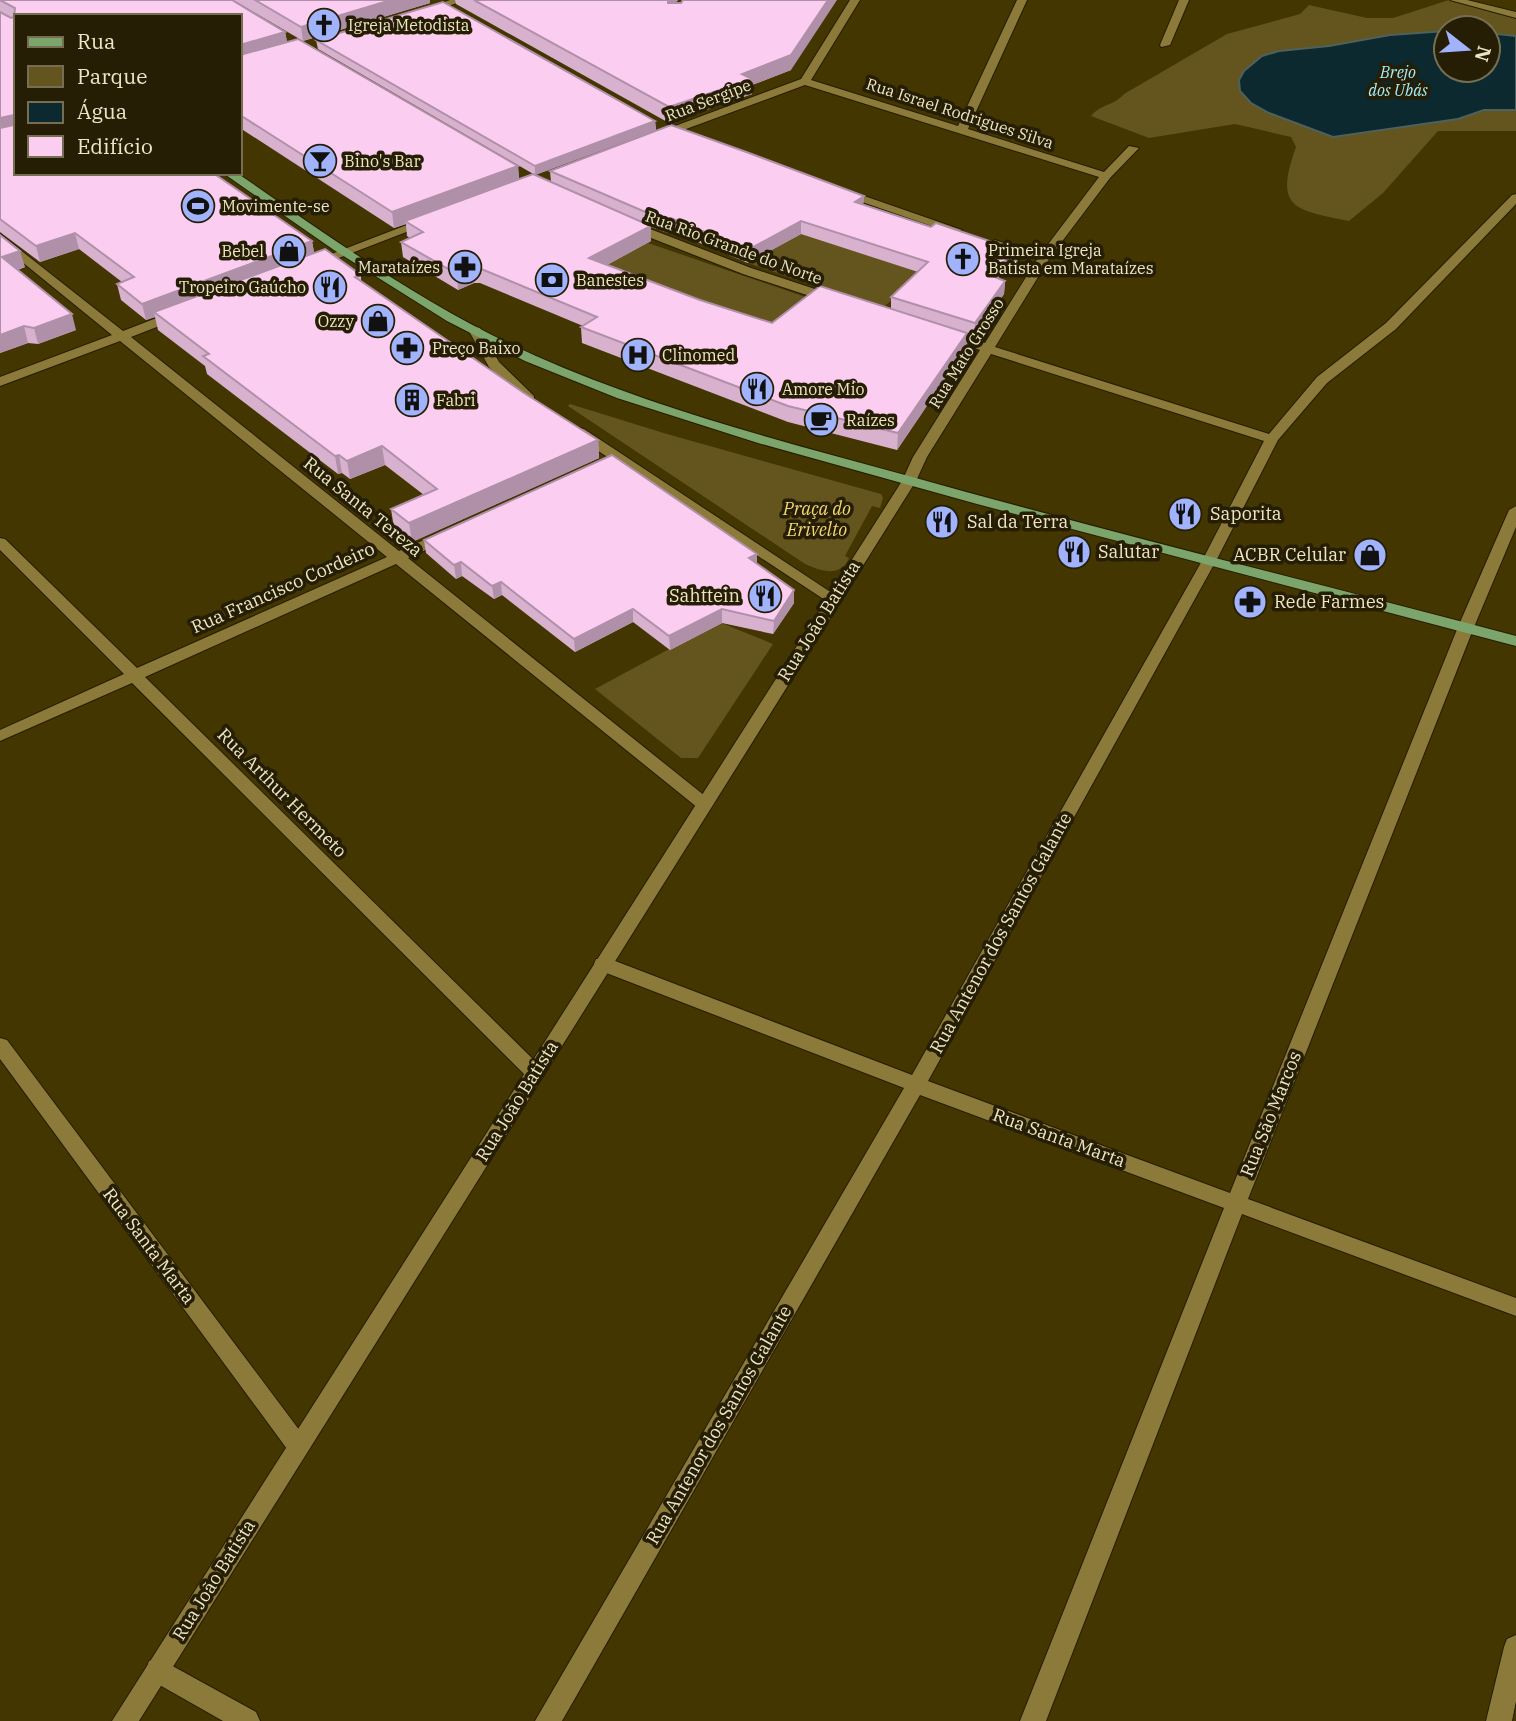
<svg xmlns="http://www.w3.org/2000/svg" width="1516" height="1721" viewBox="0 0 1516 1721" font-family="'IBM Plex Serif',serif">
	<style>
		.green { fill: #64541d; fill-rule: evenodd }
		.water { fill: #0b292f; stroke: #4f615c; stroke-width: 2 }
		.lines { fill: none; stroke-linecap: round; stroke-linejoin: round }
		.minor-casing { stroke: #261d00; stroke-width: 2 }
		.tertiary-casing { stroke: #261d00; stroke-width: 2 }
		.primary-casing { stroke: #261d00; stroke-width: 2 }
		.minor { fill: #8c7a3b; fill-rule: evenodd }
		.tertiary { fill: #8c7a3b; fill-rule: evenodd }
		.primary { fill: #7ca56c; fill-rule: evenodd }
		.wall { fill: #d8b1cf; fill-rule: evenodd }
		.shaded-wall { fill: #b090a9 }
		.building { fill: #fbcef1; stroke: #b090a9; stroke-width: 2 }
		.labels { text-anchor: middle; stroke-width: 7; stroke-linejoin: round; paint-order: stroke }
		.far-poi-label { font-size: 16px; fill: #eee5c6; stroke: #251e04; text-anchor: start }
		.far-water-label { font-size: 16px; font-style: italic; fill: #a5ecfc; stroke: #251e04 }
		.far-street-label { font-size: 16px; fill: #eee5c6; stroke: #251e04 }
		.street-label { font-size: 18px; fill: #eee5c6; stroke: #251e04 }
		.park-label { font-size: 18px; font-style: italic; fill: #f2d674; stroke: #251e04 }
		.poi-label { font-size: 18px; fill: #eee5c6; stroke: #251e04; text-anchor: start }
	</style>
	<rect width="100%" height="100%" fill="#433601"/>
	<g class="green">
		<path d="M1449,0L1516,16V131H1438L1383,193L1349,221C1293,210 1274,208 1296,147L1291,137L1235,124L1149,138L1091,116C1101,104 1115,105 1124,94L1227,34L1300,14L1309,5L1367,18H1393ZM1446,28H1488V70H1446Z"/>
		<path d="M801,233L924,274L881,309L748,263Z"/>
		<path d="M648,243L820,302L787,327L585,276Z"/>
		<path d="M570,404L667,434L881,494L883,498L880,508L872,506L845,556L849,558C841,578 820,571 805,564L568,406Z"/>
		<path d="M719,622L773,644L698,758H681L595,689Z"/>
	</g>
	<path class="water" d="M1446,31V70H1488V33L1516,36V110H1484L1458,119L1333,137L1269,113L1251,103L1240,91L1239,80L1244,71L1262,56L1279,51L1329,46L1390,35Z"/>
	<g class="lines">
		<defs>
			<g id="minor">
				<path d="M450,0H466L424,14L419,11Z"/>
				<path d="M850,0H860L811,80L958,126L1017,0H1027L968,129L1104,172L1129,146L1139,148L1110,178L1051,256L995,347L1269,434L1317,377L1386,323L1512,195L1516,194V204L1396,329L1327,383L1278,440L1217,559L928,1081L1230,1193L1458,627L1509,510L1516,506V527L1474,627L1248,1199L1516,1298V1316L1242,1214L1046,1721H1020L1224,1208L920,1095L562,1721H535L904,1088L596,969L594,964L596,959H610L912,1075L1203,559L1264,441L991,354L927,457L916,481L914,484H904L902,481L913,457L980,350L940,335L946,331L985,343L1038,258L1016,256L989,244L995,240L1022,249L1043,251L1099,177L805,85L659,139H651V135L801,79Z"/>
				<path d="M1179,0H1189L1170,45L1161,47L1160,45Z"/>
				<path d="M1450,0H1467L1516,12V18Z"/>
				<path d="M839,190H847L962,230L952,233L839,194Z"/>
				<path d="M425,218L435,221L318,266L308,263Z"/>
				<path d="M632,222L751,268L836,296L838,299L832,303L828,302L743,274L628,229L626,226Z"/>
				<path d="M0,234L123,331L172,312H180V318L131,337L399,551L442,532H452L454,535L452,538L408,558L710,800L712,804L710,808H698L396,564L145,677L542,1068L545,1073L542,1078L535,1080L528,1078L132,683L0,741V730L124,674L0,550V538L5,539L137,668L387,557L120,341L0,386V377L112,335L0,244Z"/>
				<path d="M475,327L480,328L499,362L534,396V402H524L489,367L469,331Z"/>
				<path d="M579,428L584,429L841,599L833,604L828,602L574,435V429Z"/>
				<path d="M0,1038L7,1040L306,1439L309,1446L306,1453L298,1456L290,1453L0,1059Z"/>
				<path d="M1516,1635V1701L1512,1721H1486L1504,1647L1507,1639Z"/>
				<path d="M158,1658L256,1712L260,1721H223L149,1679L146,1670L149,1661Z"/>
			</g>
			<path id="tertiary" d="M909,477L916,481L139,1721H112L902,481Z"/>
			<path id="primary" d="M223,173H237C333,239 429,309 536,356C658,410 788,443 916,478C1116,534 1316,583 1516,636V646L977,504L758,443L617,398L525,361L447,321L334,250Z"/>
		</defs>
		<use href="#minor" class="minor-casing"/>
		<use href="#tertiary" class="tertiary-casing"/>
		<use href="#primary" class="primary-casing"/>
		<use href="#minor" class="minor"/>
		<use href="#tertiary" class="tertiary"/>
		<use href="#primary" class="primary"/>
	</g>
	<g class="wall">
		<path d="M0,0H232L285,32L287,42L298,39L518,166L519,179L533,174L551,182L550,171L671,125L749,153L864,196L863,204L931,227L936,223L1019,251L1017,264L998,278L1005,281L1004,294L974,337L967,335L966,348L897,450L788,422L582,343L581,327L583,326L480,283H474L458,290L403,257L401,242L410,238L407,236L406,224L394,228L240,128V16H16V173H213L312,241L314,253L325,249L361,275V281L524,393L598,440L599,458L412,542L394,528L391,509L424,495L385,465L350,479L342,473L338,474L207,374L205,366L158,330L155,317L146,320L121,300L117,284L122,282L79,249L40,262L0,232ZM651,227L668,233L671,231L748,263L801,234L918,272L891,297V309L820,286L772,323L700,300L607,265L651,241Z"/>
		<path d="M233,0H430V3L303,41Z"/>
		<path d="M455,0H678L675,3L791,70L752,85V94L669,123L456,4Z"/>
		<path d="M316,40L655,121L656,130L535,175L318,49Z"/>
		<path d="M0,235L25,267L18,270L76,330L38,344L28,343L0,353Z"/>
		<path d="M424,540L757,564L794,603L773,634L722,623L670,650L633,622L575,652L502,595L494,599L462,576L456,579L426,553Z"/>
	</g>
	<g class="shaded-wall">
		<path d="M391,0H430V3L303,41L301,27Z"/>
		<path d="M668,0H678L668,12Z"/>
		<path d="M828,0H837L791,70L752,85V94L669,123V107L742,74Z"/>
		<path d="M285,32L288,46L240,60V45Z"/>
		<path d="M14,115L16,130L0,134V118Z"/>
		<path d="M655,121L656,130L535,175V166Z"/>
		<path d="M518,166L519,181L405,221L406,224L394,228L392,212Z"/>
		<path d="M864,196L863,209L855,202Z"/>
		<path d="M671,218V231L668,233L667,220Z"/>
		<path d="M801,221V234L748,263V250Z"/>
		<path d="M651,226V241L590,274L589,258Z"/>
		<path d="M75,233L79,249L40,262L36,246Z"/>
		<path d="M312,241L315,257L154,312L155,317L146,320L142,304Z"/>
		<path d="M20,251L25,267L7,273L2,257Z"/>
		<path d="M1019,251L1017,264L986,287L987,274Z"/>
		<path d="M473,268L474,283L458,290L457,274Z"/>
		<path d="M1005,281L1004,294L974,337L975,323Z"/>
		<path d="M72,314L76,330L38,344L34,328Z"/>
		<path d="M24,326L28,343L0,353V335Z"/>
		<path d="M967,333L966,348L897,450L898,433Z"/>
		<path d="M598,440L599,458L412,542L409,523Z"/>
		<path d="M382,446L385,465L350,479L347,461Z"/>
		<path d="M339,455L342,473L338,474L335,456Z"/>
		<path d="M757,554V568L749,558Z"/>
		<path d="M461,562L462,576L456,579L454,565Z"/>
		<path d="M501,582L502,595L494,599L492,586Z"/>
		<path d="M794,590V603L773,634L774,621Z"/>
		<path d="M633,609V622L575,652L574,639Z"/>
		<path d="M722,609V623L670,650L669,636Z"/>
	</g>
	<g class="building">
		<path d="M0,0H232L285,32L240,45V16H16V173H213L312,241L142,304L117,284L134,277L75,233L36,246L0,219V128L14,125V115L0,118V12L11,18L14,17L15,8Z"/>
		<path d="M255,0H391L301,27Z"/>
		<path d="M474,0H668V3H681L683,0H828L791,55L742,74L752,79L669,107Z"/>
		<path d="M443,2L655,121L535,166L316,40Z"/>
		<path d="M298,39L518,166L392,212L240,115V55Z"/>
		<path d="M671,125L749,153L864,196L855,202L931,227L936,223L1019,251L987,274L1005,281L975,323L891,297L928,262L801,221L748,250L671,218L667,220L650,214L550,171Z"/>
		<path d="M533,174L651,226L589,258L700,300L772,323L820,286L967,333L898,433L788,406L581,327L597,317L479,268H473L457,274L401,242L423,232L405,221Z"/>
		<path d="M0,235L20,251L2,257L72,314L34,328L24,326L0,335Z"/>
		<path d="M325,249L361,275L355,277L524,393L598,440L409,523L391,509L437,489L382,446L347,461L339,455L335,456L203,356L209,354L154,312Z"/>
		<path d="M612,455L757,554L749,558L794,590L774,621L722,609L669,636L633,609L574,639L501,582L492,586L461,562L454,565L424,540Z"/>
	</g>
	<defs>
		<symbol id="church-disc" viewBox="-11 -11 22 22"><circle r="9.5" fill="#a1b3fd" stroke="#251e04"/><path d="M-1.2-6h2.4v3.5h3.3v2.4h-3.3V6h-2.4V-.1h-3.3v-2.4h3.3Z" fill="#111"/></symbol>
		<symbol id="bar-disc" viewBox="-11 -11 22 22"><circle r="9.5" fill="#a1b3fd" stroke="#251e04"/><path d="M-6-5H6L.8 .8V4.5H3.5V6h-7V4.5H-.8V.8Z" fill="#111"/></symbol>
		<symbol id="stadium-disc" viewBox="-11 -11 22 22"><circle r="9.5" fill="#a1b3fd" stroke="#251e04"/><path d="M0-5a6.5 5 0 1 0 0 10a6.5 5 0 1 0 0-10ZM-3.5-1.8h7v3.6h-7Z" fill="#111"/></symbol>
		<symbol id="shop-disc" viewBox="-11 -11 22 22"><circle r="9.5" fill="#a1b3fd" stroke="#251e04"/><path d="M-5-2.5h2.3a2.7 3.5 0 0 1 5.4 0H5L5.5 6h-11ZM-1.5-2.5h3a1.5 2.3 0 0 0-3 0Z" fill="#111"/></symbol>
		<symbol id="pharmacy-disc" viewBox="-11 -11 22 22"><circle r="9.5" fill="#a1b3fd" stroke="#251e04"/><path d="M-2-6h4v4h4v4h-4v4h-4v-4h-4v-4h4Z" fill="#111"/></symbol>
		<symbol id="bank-disc" viewBox="-11 -11 22 22"><circle r="9.5" fill="#a1b3fd" stroke="#251e04"/><path d="M-6-4H6V4H-6ZM0-2.3a2.3 2.3 0 1 0 0 4.6a2.3 2.3 0 1 0 0-4.6Z" fill="#111"/></symbol>
		<symbol id="restaurant-disc" viewBox="-11 -11 22 22"><circle r="9.5" fill="#a1b3fd" stroke="#251e04"/><path d="M-5-6h1v4h1v-4h1v4h1v-4h1v5L-1.5 .5V6h-2V.5L-5-1ZM5-6V6H3V1.5H1.5Q1.5-4 5-6Z" fill="#111"/></symbol>
		<symbol id="hospital-disc" viewBox="-11 -11 22 22"><circle r="9.5" fill="#a1b3fd" stroke="#251e04"/><path d="M-5-5h3v3.5h4V-5h3V5h-3V1.5h-4V5h-3Z" fill="#111"/></symbol>
		<symbol id="building-disc" viewBox="-11 -11 22 22"><circle r="9.5" fill="#a1b3fd" stroke="#251e04"/><path d="M-4-6H4V6H1V3H-1V6H-4ZM-2.5-4.3h1.7v1.8h-1.7ZM.8-4.3h1.7v1.8H.8ZM-2.5-1h1.7V.8h-1.7ZM.8-1h1.7V.8H.8Z" fill="#111"/></symbol>
		<symbol id="cafe-disc" viewBox="-11 -11 22 22"><circle r="9.5" fill="#a1b3fd" stroke="#251e04"/><path d="M-5.5-4.5H6V0H3Q3 3.5 0 3.5H-2.5Q-5.5 3.5-5.5 0ZM3-3.2v2h1.7v-2ZM-6 4.5H4V6H-6Z" fill="#111"/></symbol>
	</defs>
	<g fill-rule="evenodd">
		<use href="#church-disc" x="305" y="6" width="38" height="38"/>
		<use href="#bar-disc" x="301" y="142" width="38" height="38"/>
		<use href="#stadium-disc" x="179" y="187" width="38" height="38"/>
		<use href="#shop-disc" x="270" y="232" width="38" height="38"/>
		<use href="#church-disc" x="944" y="240" width="38" height="38"/>
		<use href="#pharmacy-disc" x="446" y="248" width="38" height="38"/>
		<use href="#bank-disc" x="533" y="261" width="38" height="38"/>
		<use href="#restaurant-disc" x="311" y="268" width="38" height="38"/>
		<use href="#shop-disc" x="359" y="302" width="38" height="38"/>
		<use href="#pharmacy-disc" x="388" y="329" width="38" height="38"/>
		<use href="#hospital-disc" x="619" y="336" width="38" height="38"/>
		<use href="#restaurant-disc" x="738" y="370" width="38" height="38"/>
		<use href="#building-disc" x="393" y="381" width="38" height="38"/>
		<use href="#cafe-disc" x="802" y="401" width="38" height="38"/>
		<use href="#restaurant-disc" x="1166" y="495" width="38" height="38"/>
		<use href="#restaurant-disc" x="923" y="503" width="38" height="38"/>
		<use href="#restaurant-disc" x="1055" y="533" width="38" height="38"/>
		<use href="#shop-disc" x="1351" y="536" width="38" height="38"/>
		<use href="#restaurant-disc" x="746" y="577" width="38" height="38"/>
		<use href="#pharmacy-disc" x="1231" y="583" width="38" height="38"/>
	</g>
	<g class="labels">
		<g class="far-poi-label">
			<text x="348" y="31">Igreja Metodista</text>
			<text x="344" y="167">Bino's Bar</text>
			<text x="222" y="212">Movimente-se</text>
			<text x="988" y="256">Primeira Igreja<tspan x="988" dy="18">Batista em Marataízes</tspan></text>
			<text x="264" y="257" text-anchor="end">Bebel</text>
			<text x="440" y="273" text-anchor="end">Marataízes</text>
			<text x="576" y="286">Banestes</text>
			<text x="306" y="293" text-anchor="end">Tropeiro Gaúcho</text>
			<text x="354" y="327" text-anchor="end">Ozzy</text>
			<text x="432" y="354">Preço Baixo</text>
			<text x="662" y="361">Clinomed</text>
			<text x="782" y="395">Amore Mio</text>
			<text x="436" y="406">Fabri</text>
			<text x="846" y="426">Raízes</text>
		</g>
		<g class="far-water-label">
			<text x="1398" y="78">Brejo<tspan x="1398" dy="18">dos Ubás</tspan></text>
		</g>
		<g class="far-street-label">
			<text transform="translate(708 100) rotate(-21)" y="6">Rua Sergipe</text>
			<text transform="translate(960 113) rotate(18)" y="6">Rua Israel Rodrigues Silva</text>
			<text transform="translate(734 247) rotate(20)" y="6">Rua Rio Grande do Norte</text>
			<text transform="translate(966 353) rotate(-58)" y="6">Rua Mato Grosso</text>
		</g>
		<g class="street-label">
			<text transform="translate(363 507) rotate(39)" y="6">Rua Santa Tereza</text>
			<text transform="translate(283 588) rotate(-24)" y="6">Rua Francisco Cordeiro</text>
			<text transform="translate(819 621) rotate(-58)" y="6">Rua João Batista</text>
			<text transform="translate(282 793) rotate(45)" y="6">Rua Arthur Hermeto</text>
			<text transform="translate(1001 933) rotate(-61)" y="6">Rua Antenor dos Santos Galante</text>
			<text transform="translate(517 1101) rotate(-58)" y="6">Rua João Batista</text>
			<text transform="translate(1271 1114) rotate(-68)" y="6">Rua São Marcos</text>
			<text transform="translate(1059 1138) rotate(20)" y="6">Rua Santa Marta</text>
			<text transform="translate(149 1246) rotate(53)" y="6">Rua Santa Marta</text>
			<text transform="translate(719 1425) rotate(-60)" y="6">Rua Antenor dos Santos Galante</text>
			<text transform="translate(214 1580) rotate(-58)" y="6">Rua João Batista</text>
		</g>
		<g class="park-label">
			<text x="817" y="515">Praça do<tspan x="817" dy="21">Erivelto</tspan></text>
		</g>
		<g class="poi-label">
			<text x="1210" y="520">Saporita</text>
			<text x="967" y="528">Sal da Terra</text>
			<text x="1098" y="558">Salutar</text>
			<text x="1346" y="561" text-anchor="end">ACBR Celular</text>
			<text x="740" y="602" text-anchor="end">Sahttein</text>
			<text x="1274" y="608">Rede Farmes</text>
		</g>
	</g>
	<rect x="14" y="14" width="228" height="161" fill="#251e04" stroke="#756e52" stroke-width="2"/>
	<rect x="28" y="37" width="35" height="10" fill="#7ca56c" stroke="#756e52" stroke-width="2"/>
	<text x="77" y="49" font-size="21" fill="#eee5c6">Rua</text>
	<rect x="28" y="66" width="35" height="21" fill="#64541d" stroke="#756e52" stroke-width="2"/>
	<text x="77" y="84" font-size="21" fill="#eee5c6">Parque</text>
	<rect x="28" y="102" width="35" height="21" fill="#0b292f" stroke="#756e52" stroke-width="2"/>
	<text x="77" y="119" font-size="21" fill="#eee5c6">Água</text>
	<rect x="28" y="136" width="35" height="21" fill="#fbcef1" stroke="#756e52" stroke-width="2"/>
	<text x="77" y="154" font-size="21" fill="#eee5c6">Edifício</text>
	<g transform="translate(1467 49) rotate(107)"><circle r="33" fill="#251e04" stroke="#756e52" stroke-width="2"/>
	<path d="M0-5L12 26L0 18L-12 26Z" fill="#a1b3fd"/>
	<text y="-10" font-size="19" font-weight="bold" text-anchor="middle" fill="#eee5c6">N</text>
	</g>
</svg>
